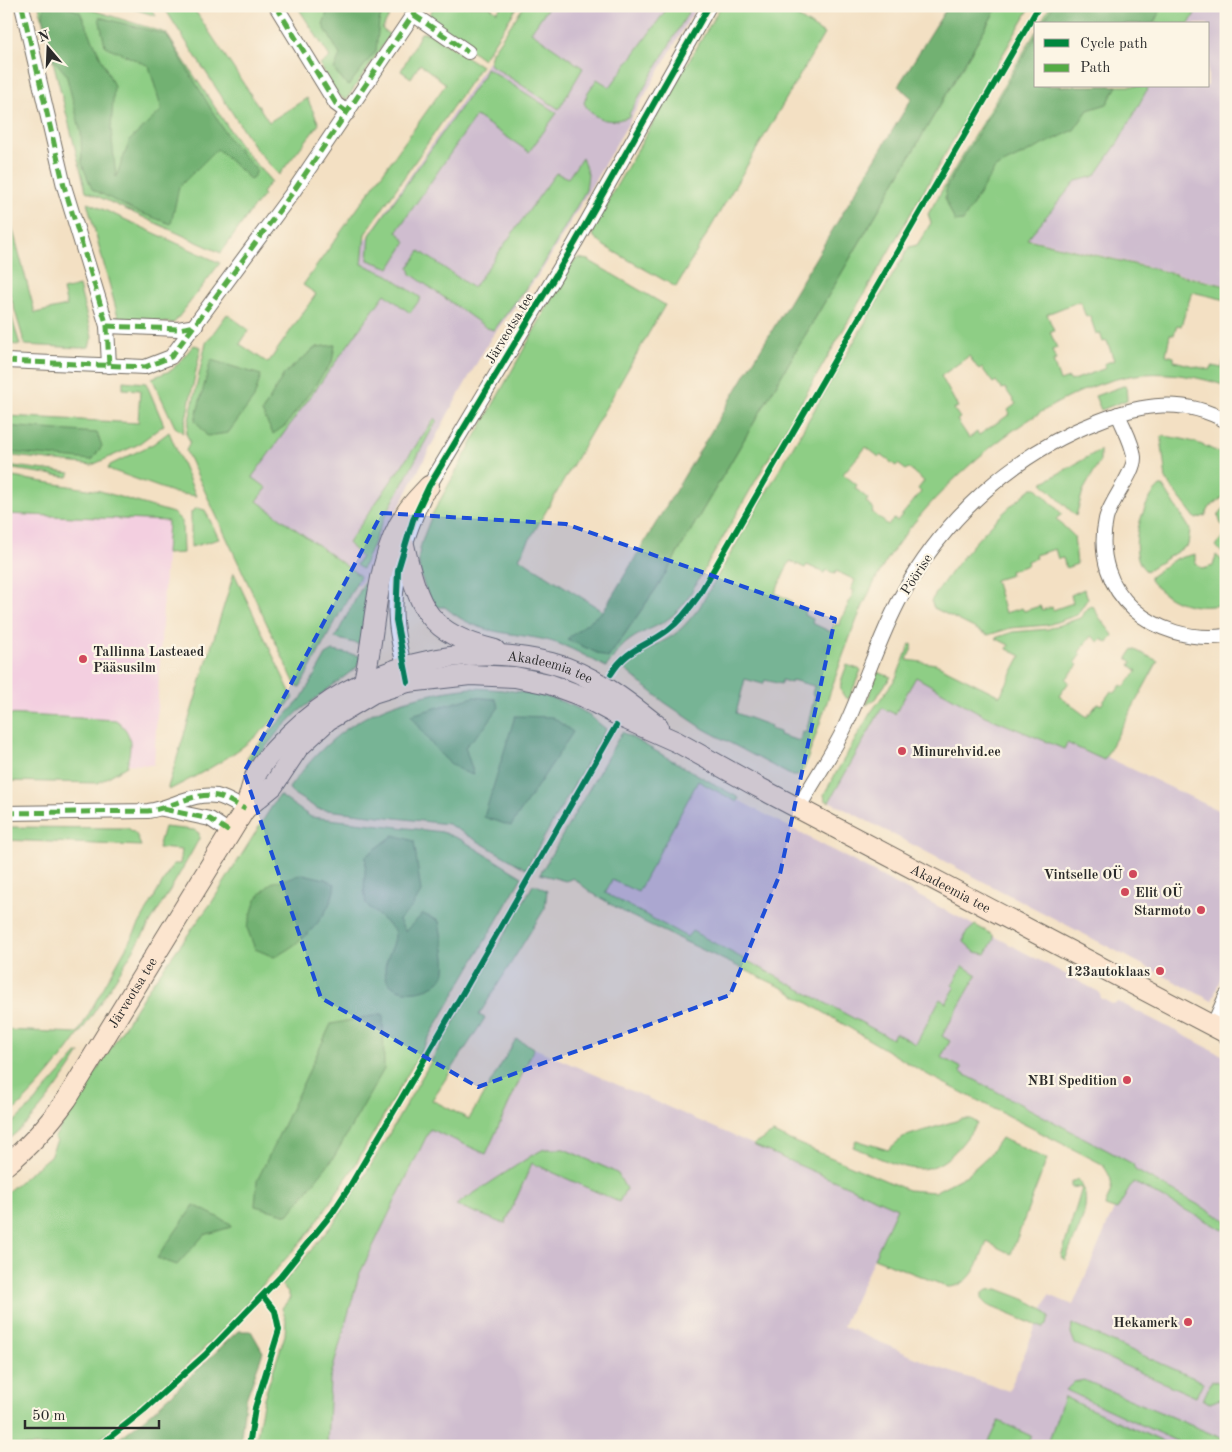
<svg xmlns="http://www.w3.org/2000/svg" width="1232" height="1452" viewBox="0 0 1232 1452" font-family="'Old Standard TT',serif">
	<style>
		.built { fill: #f3cfe0 }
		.industrial { fill: #cfbdcf }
		.green { fill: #8ece85; stroke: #5c7c58; fill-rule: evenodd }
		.forest { fill: #72b172; stroke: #4e6e4e }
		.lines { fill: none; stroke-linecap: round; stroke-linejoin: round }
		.street-casing { stroke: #716a60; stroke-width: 16 }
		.secondary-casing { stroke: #716a60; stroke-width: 22 }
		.street { stroke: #fff; stroke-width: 14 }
		.secondary { stroke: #fce5cf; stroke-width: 20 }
		.quiet { stroke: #54ab44; stroke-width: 5; stroke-dasharray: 10 5; stroke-linecap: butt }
		.cycleway-casing { stroke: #fcf5e5; stroke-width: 9 }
		.cycleway { stroke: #00873e; stroke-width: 6 }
		.marked { fill: #1d4ed8; fill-opacity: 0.2; stroke: #1d4ed8; stroke-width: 4; stroke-dasharray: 10 6; stroke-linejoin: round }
		.poi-dot { fill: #d1495b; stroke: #fcf5e5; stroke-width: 2 }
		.labels { text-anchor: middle; stroke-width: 4.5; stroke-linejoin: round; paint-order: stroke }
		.street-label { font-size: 14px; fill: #2b2b2b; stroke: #fcf5e5 }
		.poi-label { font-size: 14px; font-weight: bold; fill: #2b2b2b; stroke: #fcf5e5; text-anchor: end }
	</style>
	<rect width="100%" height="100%" fill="#fcf5e5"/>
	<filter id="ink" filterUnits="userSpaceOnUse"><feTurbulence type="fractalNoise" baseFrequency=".02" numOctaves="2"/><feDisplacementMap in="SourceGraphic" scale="10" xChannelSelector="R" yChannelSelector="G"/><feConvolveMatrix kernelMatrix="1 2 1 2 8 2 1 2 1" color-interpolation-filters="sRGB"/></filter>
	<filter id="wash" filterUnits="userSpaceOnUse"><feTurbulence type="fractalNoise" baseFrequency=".0096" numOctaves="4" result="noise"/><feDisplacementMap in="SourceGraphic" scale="20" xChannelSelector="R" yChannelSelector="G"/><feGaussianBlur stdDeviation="1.12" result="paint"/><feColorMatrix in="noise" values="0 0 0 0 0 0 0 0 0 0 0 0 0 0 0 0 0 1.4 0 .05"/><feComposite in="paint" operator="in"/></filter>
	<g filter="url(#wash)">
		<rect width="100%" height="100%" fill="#f3e0c3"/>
		<path class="built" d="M6,514L168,521L154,765L6,760Z"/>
		<g class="industrial">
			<path d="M527,6H697L543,269L491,338L448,414L395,515L372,567L359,586L209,474L223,447Z"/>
			<path d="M1097,6H1226V285L1026,238L1051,86H1208V24H1087Z"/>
			<path d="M906,661L1226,814V964L1212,1001L827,800Z"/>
			<path d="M674,766L1099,992L1101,998L1112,1004L1119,1002L1226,1057V1446H326L330,1379L359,1275L430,1129L486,1153L534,1048L897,1208L843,1326L939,1368L1009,1391L1049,1295L1073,1305L1129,1174L605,893Z"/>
		</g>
		<g class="green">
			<path d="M39,6H79L166,33L241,147L271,181L262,193L264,195L252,209L221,253L86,191Z"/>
			<path d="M125,6H149L156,16Z"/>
			<path d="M163,6H192L269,122L307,98L319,124L279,175L255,148Z"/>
			<path d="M297,6H395L382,29L390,35L346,100L337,94L320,65L330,57Z"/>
			<path d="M434,6H489L497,12L501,6H518L483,59L428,18Z"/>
			<path d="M524,6H549L531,32L583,68L559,109L489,64L492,52Z"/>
			<path d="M662,6H692L629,114L631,116C611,124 595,122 584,103L588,92L597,79L610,87L666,10Z"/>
			<path d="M721,6H781L824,34L676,287L604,246L594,237L592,228Z"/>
			<path d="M998,6H1031L686,601C665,629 649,625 626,643C618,650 613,658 606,667C589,658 569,646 550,641C510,631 478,636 445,607H433C414,562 414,559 433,513L571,264L578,258L588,260L665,305L519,558L603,611L568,639L608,658L660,583Z"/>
			<path d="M1050,6H1199L1189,24H1040Z"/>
			<path d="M1036,31V86H1149L1119,141L1095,176L1076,181L1027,239L1226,286V300L1192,292L1181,326L1177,325L1174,335L1170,334L1166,355L1174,357V361L1210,370L1212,366L1222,368L1226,350V386C1200,377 1171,372 1144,374C1048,383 927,489 881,570C846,632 828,705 803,771L798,776H792L704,729L664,702L624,669C635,653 652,648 669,638C681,631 690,619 699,608L909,247L917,245L931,223L928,214ZM1080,301L1086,317L1090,316L1096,334L1100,333L1103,342L1107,341L1114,360L1104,364L1106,368L1071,381L1069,378L1060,381L1053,361L1056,360L1052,350L1057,348L1050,332L1054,331L1047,314ZM969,356L979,370L982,368L993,383L996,381L1002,389L1005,388L1016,404L1008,410L1010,414L979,435L977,432L969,438L957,420L960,418L954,409L958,407L941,376ZM866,447L879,457L881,455L896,466L898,464L906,470L908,468L924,481L918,489L921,492L897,521L894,519L888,525L872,512L874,509L866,502L868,499L855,488L857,485L843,474ZM790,561L805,568L807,565L824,573L826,570L835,574L836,571L855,580L851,589L854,591L839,625L835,624L831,632L812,623L813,619L804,615L805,611L790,604L791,601L775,593ZM745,679L763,684L765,680L781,684L782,680L791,683L792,680L814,686L812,694L815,695L806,732H802L800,741L779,735L780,732L770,729L771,726L736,713Z"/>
			<path d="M421,33H429L481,66L365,234L362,264L388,275L421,298L410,313L385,294L252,477L267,488L257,501L360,576L300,687L296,686L186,451L190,441L186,434L206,343L227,314L249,330L240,344L268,363L316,294L303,285L446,84L420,64L411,78L401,71Z"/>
			<path d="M486,68L557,113L529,152L476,116L397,231L406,242L390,268L368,260L370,235L483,76Z"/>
			<path d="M582,158L588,174L586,190L542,267L494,330L487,328L411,274L409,267L420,251L473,288L556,173L568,178Z"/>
			<path d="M87,202L220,263L174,323L119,320Z"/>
			<path d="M6,204L35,313L67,306L63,290L79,286L92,337L89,347L80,348L25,345L6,280Z"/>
			<path d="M6,298L20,345L6,344Z"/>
			<path d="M194,345L201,347L183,433L175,427L152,378L172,370Z"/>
			<path d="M123,381L146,383L164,425L137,445L92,465L6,455V416L138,423L140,390L123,389Z"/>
			<path d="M1126,385L1127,400L1101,410L1095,396Z"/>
			<path d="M435,418L437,420L386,514L362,569L356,565L361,557L348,543Z"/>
			<path d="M169,432L196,496L175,493L108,469L110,465L153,444Z"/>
			<path d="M1161,436C1186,438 1205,444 1226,457V495L1210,507L1205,516L1196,519L1166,480Z"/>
			<path d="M1100,450V461L1083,491L1076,516L1042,483Z"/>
			<path d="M6,465L70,473L68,477L6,468Z"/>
			<path d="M6,476L100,491L173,513L182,521L183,553L166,554L168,521L6,514Z"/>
			<path d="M1160,486H1163L1190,529L1188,545L1146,571C1125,554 1142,501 1160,486Z"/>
			<path d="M1032,488H1037L1062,514L1056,519L1074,536L1077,564L1066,568L1063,558L1058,559L1055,549L1035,555L1036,558L1027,561L1028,565L1010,571L1011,575L995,580L1005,613L1022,608L1024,611L1040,606L1042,610L1052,607L1053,610L1073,603L1071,595L1084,589L1088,598L1077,615L1048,625L1011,628L988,635L934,608L931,601C959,557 991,521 1032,488Z"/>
			<path d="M1226,506V527L1221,524L1218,515Z"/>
			<path d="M197,508L205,510L219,539L191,547V512Z"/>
			<path d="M1226,532V540L1224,535L1226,557L1216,546Z"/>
			<path d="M1195,554V563L1203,569L1213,566L1216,555L1226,564V604C1196,610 1170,605 1150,580V577L1175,559Z"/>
			<path d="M234,573L293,698C257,743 220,764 169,790L168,787Z"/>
			<path d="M364,583L369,584L362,645L335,638Z"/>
			<path d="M1093,606L1099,617L1113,635L1108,643L1102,639L1099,642L1091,636L1079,652L1081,654L1075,662L1078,665L1066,679L1069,682L1059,696L1087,717L1098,703L1101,705L1111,691L1115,693L1121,685L1124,687L1137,671L1130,665L1132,662L1127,658L1133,649L1158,661L1104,760L1067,743L1064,749L985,716L916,677L895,714L882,708L829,802L825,800L824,794L871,712L896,678L910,644L913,645L907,660L936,664L1000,696L1021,656L1007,649L1009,645L995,638L1013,632L1048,629L1080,618L1089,607Z"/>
			<path d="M333,651L361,656L357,667L298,712L277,733L252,765L248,763L247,758L250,753L301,699L326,655Z"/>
			<path d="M847,665L861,670L849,699C834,693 843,676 847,665Z"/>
			<path d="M877,672L891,677L874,700L866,705Z"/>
			<path d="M471,688C508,690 547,692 581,710C590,715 598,723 606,729L526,869L448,824L318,809L292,793L289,788C340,719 387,698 471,688Z"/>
			<path d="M6,714L116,720C134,734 131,745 127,766L98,783L6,781Z"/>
			<path d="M622,732L739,798L737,802L698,781L638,892L612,880L605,893L687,937L692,931L892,1039L895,1033L916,1044L940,999L946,1003L955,988L952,985L963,966L977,975L942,1036L950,1041L941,1057L962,1068L960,1072L1133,1164L1135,1170L1226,1220V1228L1223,1230L1133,1182L1117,1210L1105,1206C1113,1187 1115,1181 1102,1164L928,1075L783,988L629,915L592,893L573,878L566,881L540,874Z"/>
			<path d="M279,795L311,817L442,832L462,840L522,877L354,1167L312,1229L223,1330L167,1384L105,1435L89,1446H6V1193L50,1156L57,1141L54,1138L148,989L212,902Z"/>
			<path d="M6,827L128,828L136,834L141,846L6,840Z"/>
			<path d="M164,827L194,830L199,833V839C174,885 146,930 118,975C83,1030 55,1074 6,1118V1030L78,1033L173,864H180L182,850L158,848Z"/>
			<path d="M533,885H537L547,891L545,908L479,1015L485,1018L432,1100L469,1119L516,1039L534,1048L486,1154L430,1129L359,1275L330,1379L327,1446H255L264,1398L285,1335L286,1320L282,1308L290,1298L288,1292L282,1285L336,1220L363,1179Z"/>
			<path d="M975,925L993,935L994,939L986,954L975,952L964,942L965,934Z"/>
			<path d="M78,1053H80C59,1085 37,1118 6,1141V1129L29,1108Z"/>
			<path d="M962,1119H971L977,1123C935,1187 915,1173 853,1147L856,1140L888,1150L903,1137Z"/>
			<path d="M773,1133L908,1190L934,1192L967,1175L989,1155L1001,1138L1047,1159L1011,1254L987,1242C979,1261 973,1286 948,1287L874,1258L897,1208L753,1145Z"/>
			<path d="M544,1149H564L609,1169L618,1174L626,1189L619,1202L532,1163L505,1224L456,1205L531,1156Z"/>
			<path d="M1078,1179C1097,1203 1075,1235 1065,1260L1061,1257L1082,1188L1071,1187V1182Z"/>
			<path d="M998,1289C1014,1296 1040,1302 1049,1317L1047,1325L1043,1328L987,1305L982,1300V1294L987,1290Z"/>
			<path d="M1072,1324L1203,1382L1196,1397L1075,1344L1071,1333Z"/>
			<path d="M1084,1380L1226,1440V1446H1187L1066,1390L1074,1382Z"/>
			<path d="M1212,1380L1226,1385V1392L1220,1399L1210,1403L1203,1400Z"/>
			<path d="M1064,1397L1172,1446H1053L1048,1443Z"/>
			<path d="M999,1421L1031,1436L1026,1446H987Z"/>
		</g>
		<g class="forest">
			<path d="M44,6H64L80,12L114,86L111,130L116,177L130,140L162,110L149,66L105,46L99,17L167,35L229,139L257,171L251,180L217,149L179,187L171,224L135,211L92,189L82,164L81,133L66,74L54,60L43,16Z"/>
			<path d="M329,6H384L379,22L376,51L348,86L334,70L340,55L323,25Z"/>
			<path d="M948,6H998L660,583L608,658L567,639L603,611L912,98L898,86Z"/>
			<path d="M1053,6H1163L1153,24H1042Z"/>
			<path d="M1036,35V86H1117L1107,104L1088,110L1074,130L995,168L963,221L955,222L945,198L947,186Z"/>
			<path d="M335,345L332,362L286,425L273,434L262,412L284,374L316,347Z"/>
			<path d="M211,360L261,375L254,398L228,433L207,436L195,420Z"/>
			<path d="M6,426L97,433L102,446L92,460L6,452Z"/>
			<path d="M474,697L495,699L499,707L484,728L465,747L474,775C445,769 427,737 411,715Z"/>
			<path d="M515,716L552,717L573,732L511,826L484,817Z"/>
			<path d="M394,835L414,841L421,892L412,907L399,920L405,931L423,914L439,921C441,936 447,956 445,971C442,994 385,1002 385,971C384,958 396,947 395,931L366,904L364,890L366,856Z"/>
			<path d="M303,874L325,879L335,884C332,915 302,944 274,957L255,949L247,928L256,899L271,883Z"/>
			<path d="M383,1014L384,1069L334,1157L288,1215L255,1206L257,1181L331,1024Z"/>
			<path d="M194,1205L231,1224V1227L204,1235L177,1265L157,1258Z"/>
			<path d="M238,1331H251L263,1352L245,1402L240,1446H108C156,1414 196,1370 238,1331Z"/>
		</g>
	</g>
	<g filter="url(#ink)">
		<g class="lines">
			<defs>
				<g id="street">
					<path d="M22,6L64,186L107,326L109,366"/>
					<path d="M276,6L336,104L348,113"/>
					<path d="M414,15L468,52"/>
					<path d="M107,326L178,329L196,326"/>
					<path d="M6,361L145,367L171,357L293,192L419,6"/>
					<path d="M1118,414C1123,427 1133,443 1134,457C1135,473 1111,499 1106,519C1090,594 1155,645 1226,636"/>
					<path d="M406,674C402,657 397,638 396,621C392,573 409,528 429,486L575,243L709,6"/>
					<path d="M163,809L210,819L231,833"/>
					<path d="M798,809C813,781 832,755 845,727C865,684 879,637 902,595C945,517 1015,453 1099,421C1141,404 1184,397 1226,421"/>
					<path d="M6,813L148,811C172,808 192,792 217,796C226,798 237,805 245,809"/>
					<path d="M1213,1026L1226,996"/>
				</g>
				<g id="secondary">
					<path d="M404,545C419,609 427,633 495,650"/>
					<path d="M364,681C377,625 374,562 406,513C412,503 421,495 429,486"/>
					<path id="s1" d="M245,809L273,786L298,748L328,720L373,693L408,682L470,675L515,677L549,684L584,697L621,717L677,742L758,787L1226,1033"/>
					<path id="s2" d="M6,1165C30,1146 49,1124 67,1099L245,809C249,799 251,787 255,777C263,760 279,745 291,733C358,668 460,639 551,663C591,673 627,701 658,726"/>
				</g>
			</defs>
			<use href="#street" class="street-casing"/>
			<use href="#secondary" class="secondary-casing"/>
			<use href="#street" class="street"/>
			<use href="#secondary" class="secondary"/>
			<g class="quiet">
				<path d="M22,6L64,186L107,326L109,366"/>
				<path d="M276,6L336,104L348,113"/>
				<path d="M414,15L468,52"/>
				<path d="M107,326L178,329L196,326"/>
				<path d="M6,361L145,367L171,357L293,192L419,6"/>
				<path d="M163,809L210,819L231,833"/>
				<path d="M6,813L148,811C172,808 192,792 217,796C226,798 237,805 245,809"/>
			</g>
			<defs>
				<g id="cycleway">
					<path d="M611,674C627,648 646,647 668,630C681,620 690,608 699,595L1039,6"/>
					<path d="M408,682L396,620L398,570L413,520L429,486L575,243L709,6"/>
					<path d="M99,1446L144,1410L205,1355L281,1276L333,1212L350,1186L434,1043L616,726"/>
					<path d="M249,1446L255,1408L279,1330L275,1311L263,1296"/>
				</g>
			</defs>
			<use href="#cycleway" class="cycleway-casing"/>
			<use href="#cycleway" class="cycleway"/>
		</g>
	</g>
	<path class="marked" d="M382,513L566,524L835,619L780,874L730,995L478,1087L321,998L244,772Z"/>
	<g class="poi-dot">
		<circle cx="83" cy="659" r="5"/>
		<circle cx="902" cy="751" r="5"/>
		<circle cx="1133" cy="874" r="5"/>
		<circle cx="1125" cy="892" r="5"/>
		<circle cx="1201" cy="910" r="5"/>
		<circle cx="1160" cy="971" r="5"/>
		<circle cx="1127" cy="1080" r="5"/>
		<circle cx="1188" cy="1322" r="5"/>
	</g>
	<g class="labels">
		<g class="street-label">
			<text transform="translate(509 328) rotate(-59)" y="5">Järveotsa tee</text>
			<text transform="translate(916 574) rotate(-57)" y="5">Pöörise</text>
			<text dy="5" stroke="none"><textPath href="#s2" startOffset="802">Akadeemia tee</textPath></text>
			<text dy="5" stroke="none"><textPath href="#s1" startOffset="805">Akadeemia tee</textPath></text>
			<text dy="5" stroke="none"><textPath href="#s2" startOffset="215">Järveotsa tee</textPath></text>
		</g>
		<g class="poi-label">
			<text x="93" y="656" text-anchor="start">Tallinna Lasteaed<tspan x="93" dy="16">Pääsusilm</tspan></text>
			<text x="912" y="756" text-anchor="start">Minurehvid.ee</text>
			<text x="1123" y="879">Vintselle OÜ</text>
			<text x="1135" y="897" text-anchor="start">Elit OÜ</text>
			<text x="1191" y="915">Starmoto</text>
			<text x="1150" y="976">123autoklaas</text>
			<text x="1117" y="1085">NBI Spedition</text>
			<text x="1178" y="1327">Hekamerk</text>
		</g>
	</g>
	<rect width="1232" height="1452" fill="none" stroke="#fcf5e5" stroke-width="25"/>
	<rect x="1034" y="22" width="175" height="65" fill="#fcf5e5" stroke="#a8a49b"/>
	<rect x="1044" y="39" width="25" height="8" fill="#00873e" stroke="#a8a49b"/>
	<text x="1080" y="48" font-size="15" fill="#2b2b2b">Cycle path</text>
	<rect x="1044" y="64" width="25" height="8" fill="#54ab44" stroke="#a8a49b"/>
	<text x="1080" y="72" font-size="15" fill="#2b2b2b">Path</text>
	<g transform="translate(48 48) rotate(341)" stroke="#fcf5e5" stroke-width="4" paint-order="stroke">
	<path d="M0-4L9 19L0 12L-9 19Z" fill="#2b2b2b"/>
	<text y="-8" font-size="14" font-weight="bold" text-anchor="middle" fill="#2b2b2b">N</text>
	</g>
	<path d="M25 1420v8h134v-8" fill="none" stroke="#2b2b2b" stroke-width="2.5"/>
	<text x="32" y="1420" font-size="15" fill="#2b2b2b" stroke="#fcf5e5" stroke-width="4" paint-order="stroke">50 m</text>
</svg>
